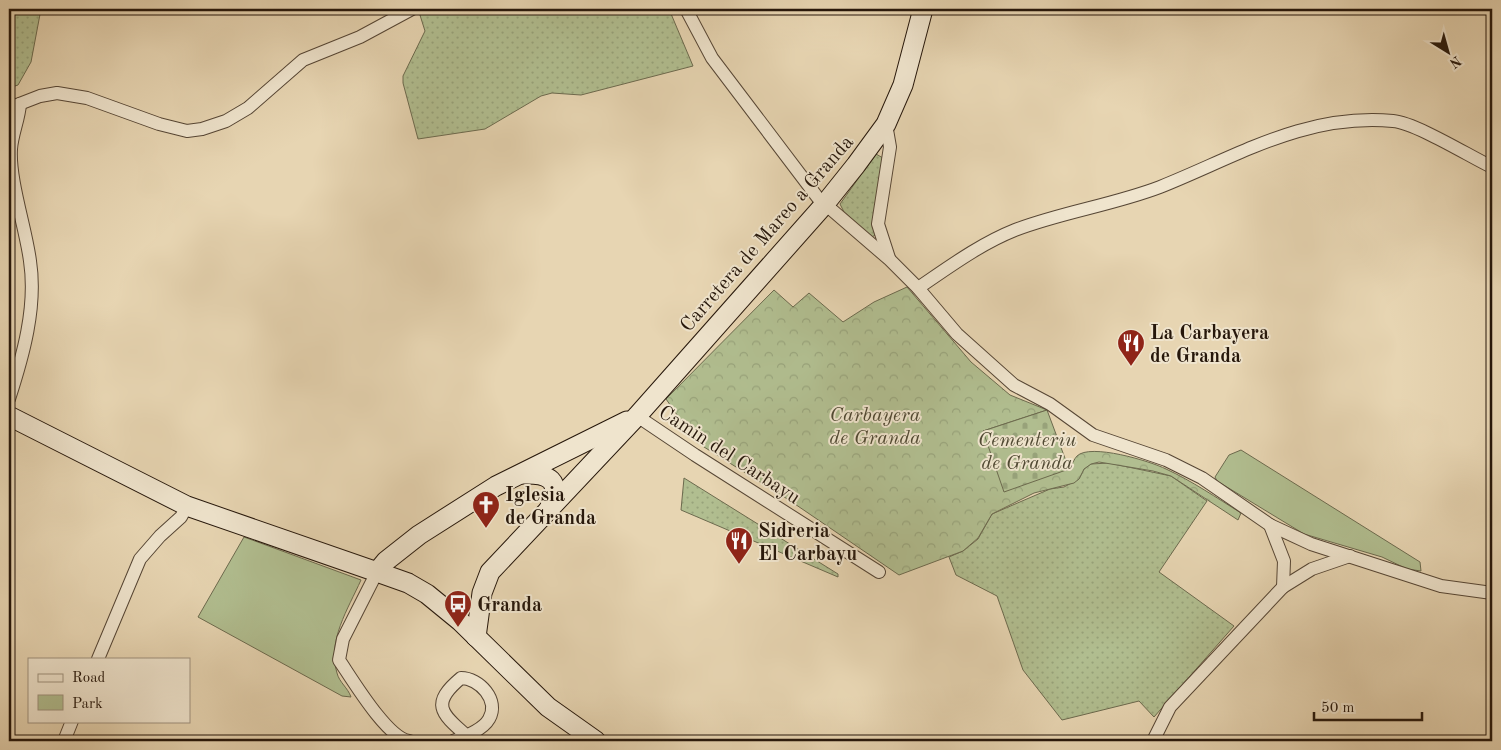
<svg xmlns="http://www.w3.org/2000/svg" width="1501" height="750" viewBox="0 0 1501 750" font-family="'Old Standard TT',serif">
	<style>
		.grass { fill: url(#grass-dots); stroke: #6c6a4e }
		.forest { fill: url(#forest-crowns); stroke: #6c6a4e }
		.cemetery { fill: url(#cemetery-stones); stroke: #6c6a4e }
		.green { fill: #b1be90; stroke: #6c6a4e }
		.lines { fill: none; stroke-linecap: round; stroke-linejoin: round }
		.street-casing { stroke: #564635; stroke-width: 14 }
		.secondary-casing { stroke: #26170b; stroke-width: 21 }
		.street { stroke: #efe4cd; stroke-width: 12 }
		.secondary { stroke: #efe4cd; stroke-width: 19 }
		.labels { text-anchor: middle; stroke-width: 4; stroke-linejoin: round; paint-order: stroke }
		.street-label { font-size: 20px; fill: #26170b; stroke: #efe4cd }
		.poi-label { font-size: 20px; font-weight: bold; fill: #26170b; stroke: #efe4cd; text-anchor: start }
		.park-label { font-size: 20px; font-style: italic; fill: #504933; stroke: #efe4cd }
	</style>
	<defs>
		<pattern id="grass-dots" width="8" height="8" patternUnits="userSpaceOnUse" patternTransform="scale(1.25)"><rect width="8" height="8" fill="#b1be90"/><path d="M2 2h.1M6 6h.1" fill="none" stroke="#98a37b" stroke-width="1.8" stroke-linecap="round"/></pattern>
		<pattern id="forest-crowns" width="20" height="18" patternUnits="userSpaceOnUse" patternTransform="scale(1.25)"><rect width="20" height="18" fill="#b1be90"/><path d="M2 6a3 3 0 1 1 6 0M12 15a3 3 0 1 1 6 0" fill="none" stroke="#98a37b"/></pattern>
		<pattern id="cemetery-stones" width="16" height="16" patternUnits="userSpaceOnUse" patternTransform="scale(1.25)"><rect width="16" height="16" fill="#b1be90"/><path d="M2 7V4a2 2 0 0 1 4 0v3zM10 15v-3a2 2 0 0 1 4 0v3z" fill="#98a37b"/></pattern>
	</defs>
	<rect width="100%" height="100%" fill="#e7d5b2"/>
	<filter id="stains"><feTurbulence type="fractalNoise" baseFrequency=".004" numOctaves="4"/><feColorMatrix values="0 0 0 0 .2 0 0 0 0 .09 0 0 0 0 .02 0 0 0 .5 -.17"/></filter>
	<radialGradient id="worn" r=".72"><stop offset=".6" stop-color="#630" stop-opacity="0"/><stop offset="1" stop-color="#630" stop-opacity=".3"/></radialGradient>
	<g class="grass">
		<path d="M9,9H41L31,62L18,85L9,88Z"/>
		<path d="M425,9H669L693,66L581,95L552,93L541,96L485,129L418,139L403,83V76L425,31L419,12Z"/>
		<path d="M876,154L883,158L875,235L872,237L844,212L840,204Z"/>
		<path d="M1109,463L1171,476L1207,501L1159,572L1234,626L1154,717L1139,701L1062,720L1023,670L997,596L956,575L949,557L963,551L978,539L992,514L1050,489L1064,487L1079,479L1084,469L1091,464Z"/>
		<path d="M684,478L838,574V577L681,510Z"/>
	</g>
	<path class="forest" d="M907,287L971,362L1010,395L1047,410L983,431L1069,469C1072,465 1074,459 1077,456C1090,443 1150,461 1166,469C1192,481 1217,498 1241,513L1238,520L1171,476L1153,471L1099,462L1091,464L1084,469L1079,479L1074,483L1034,493L992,514L978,538L963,551L899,575L789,500L696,442L666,399L774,290L793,307L809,293L843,322L874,302Z"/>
	<path class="cemetery" d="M1047,410L1069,469L1004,492L983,431Z"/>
	<g class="green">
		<path d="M1241,450L1420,562L1421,571L1407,569L1382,557L1304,534L1217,481L1215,477L1229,455Z"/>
		<path d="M244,537L361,580C348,609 327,641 337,673C339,682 348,688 351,697L342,696L198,617Z"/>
	</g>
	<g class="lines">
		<defs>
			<g id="street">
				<path d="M686,9L712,58L818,198L890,260L918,288L957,334L1014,385L1050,404L1093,435L1166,460L1202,478L1270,525L1311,544L1441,586L1492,593"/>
				<path d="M9,108L40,96L57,93L87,98L159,124L187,131L202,129L226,121L248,108L303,60L360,37L412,9"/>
				<path d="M886,124L890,147L878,224L889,258"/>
				<path d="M918,288C949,267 980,244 1015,230C1062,212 1113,205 1160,187C1238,156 1305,113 1393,121C1416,123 1469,156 1492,167"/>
				<path d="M9,399C23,356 37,307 30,261C26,229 9,180 11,149C12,134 19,119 20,104"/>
				<path d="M637,416L695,455L879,572"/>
				<path d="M1270,525L1284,561L1283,587"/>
				<path d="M377,572L343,639L339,660C352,679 387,738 409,741"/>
				<path d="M98,659L140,559L160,536L181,517L187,506"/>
				<path d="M64,741L72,721"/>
				<path d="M453,741C464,737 483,730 489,719C500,700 479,678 461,678C431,703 440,713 466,735"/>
				<path d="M1153,741L1170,707L1283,587L1312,569L1350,556"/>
			</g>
			<g id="secondary">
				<path d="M9,416L187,506L377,572L408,583L427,594L460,621L548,707L596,741"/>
				<path d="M522,474C549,473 563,480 549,509"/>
				<path d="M377,572L386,561L419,535L496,486L627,421"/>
				<path d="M476,637L482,593L490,572L637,416L824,205L856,165L886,124L903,85L923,9"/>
			</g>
		</defs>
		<use href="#street" class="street-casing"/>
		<use href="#secondary" class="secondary-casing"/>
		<use href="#street" class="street"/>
		<use href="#secondary" class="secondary"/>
	</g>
	<defs>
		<symbol id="restaurant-pin" viewBox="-11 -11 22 30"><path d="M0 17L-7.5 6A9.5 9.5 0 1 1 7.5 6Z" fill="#8f2418" stroke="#efe4cd"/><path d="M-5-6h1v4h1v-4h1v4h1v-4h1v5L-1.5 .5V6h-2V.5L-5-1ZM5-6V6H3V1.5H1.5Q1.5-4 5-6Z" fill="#fff"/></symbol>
		<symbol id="church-pin" viewBox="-11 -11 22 30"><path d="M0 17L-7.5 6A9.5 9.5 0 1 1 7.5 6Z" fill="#8f2418" stroke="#efe4cd"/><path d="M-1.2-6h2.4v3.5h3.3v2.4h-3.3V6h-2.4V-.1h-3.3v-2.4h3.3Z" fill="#fff"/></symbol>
		<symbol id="bus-pin" viewBox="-11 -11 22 30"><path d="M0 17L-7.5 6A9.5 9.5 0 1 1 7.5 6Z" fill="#8f2418" stroke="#efe4cd"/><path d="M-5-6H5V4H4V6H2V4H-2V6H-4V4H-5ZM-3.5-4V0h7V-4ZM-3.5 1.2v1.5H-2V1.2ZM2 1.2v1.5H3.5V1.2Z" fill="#fff"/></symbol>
	</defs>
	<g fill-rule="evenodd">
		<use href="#restaurant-pin" x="1115" y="327" width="32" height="43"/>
		<use href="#church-pin" x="470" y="489" width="32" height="43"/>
		<use href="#restaurant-pin" x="723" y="525" width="32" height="43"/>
		<use href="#bus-pin" x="442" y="588" width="32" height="43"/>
	</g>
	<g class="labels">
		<g class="street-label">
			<text transform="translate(766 233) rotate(-49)" y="7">Carretera de Mareo a Granda</text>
			<text transform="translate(730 454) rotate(33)" y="7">Camin del Carbayu</text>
		</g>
		<g class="poi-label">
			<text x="1150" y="339">La Carbayera<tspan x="1150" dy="23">de Granda</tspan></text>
			<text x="505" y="501">Iglesia<tspan x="505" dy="23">de Granda</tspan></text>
			<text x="758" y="537">Sidreria<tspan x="758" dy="23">El Carbayu</tspan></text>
			<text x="477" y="611">Granda</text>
		</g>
		<g class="park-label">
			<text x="875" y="421">Carbayera<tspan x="875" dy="23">de Granda</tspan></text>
			<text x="1027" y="446">Cementeriu<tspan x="1027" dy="23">de Granda</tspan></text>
		</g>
	</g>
	<rect width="1501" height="750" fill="none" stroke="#e7d5b2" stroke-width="30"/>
	<rect x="10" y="10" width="1481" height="730" fill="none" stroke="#26170b" stroke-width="2.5"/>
	<rect x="15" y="15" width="1471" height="720" fill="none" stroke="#26170b"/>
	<rect x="28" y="658" width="162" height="65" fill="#efe4cd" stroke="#9f927f"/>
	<rect x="38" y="674" width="25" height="8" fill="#efe4cd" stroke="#9f927f"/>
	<text x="72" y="682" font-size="15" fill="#26170b">Road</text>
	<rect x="38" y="695" width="25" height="15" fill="#b1be90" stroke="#9f927f"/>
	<text x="72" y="708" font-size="15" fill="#26170b">Park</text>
	<g transform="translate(1448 52) rotate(143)" stroke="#efe4cd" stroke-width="4" paint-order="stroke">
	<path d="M0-4L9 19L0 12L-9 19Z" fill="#26170b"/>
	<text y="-8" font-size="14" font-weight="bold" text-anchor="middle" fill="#26170b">N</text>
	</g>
	<path d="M1314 712v8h108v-8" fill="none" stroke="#26170b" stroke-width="2.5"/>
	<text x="1321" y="712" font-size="15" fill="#26170b" stroke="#efe4cd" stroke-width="4" paint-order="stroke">50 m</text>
	<rect width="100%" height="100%" filter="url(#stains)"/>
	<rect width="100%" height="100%" fill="url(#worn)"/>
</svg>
